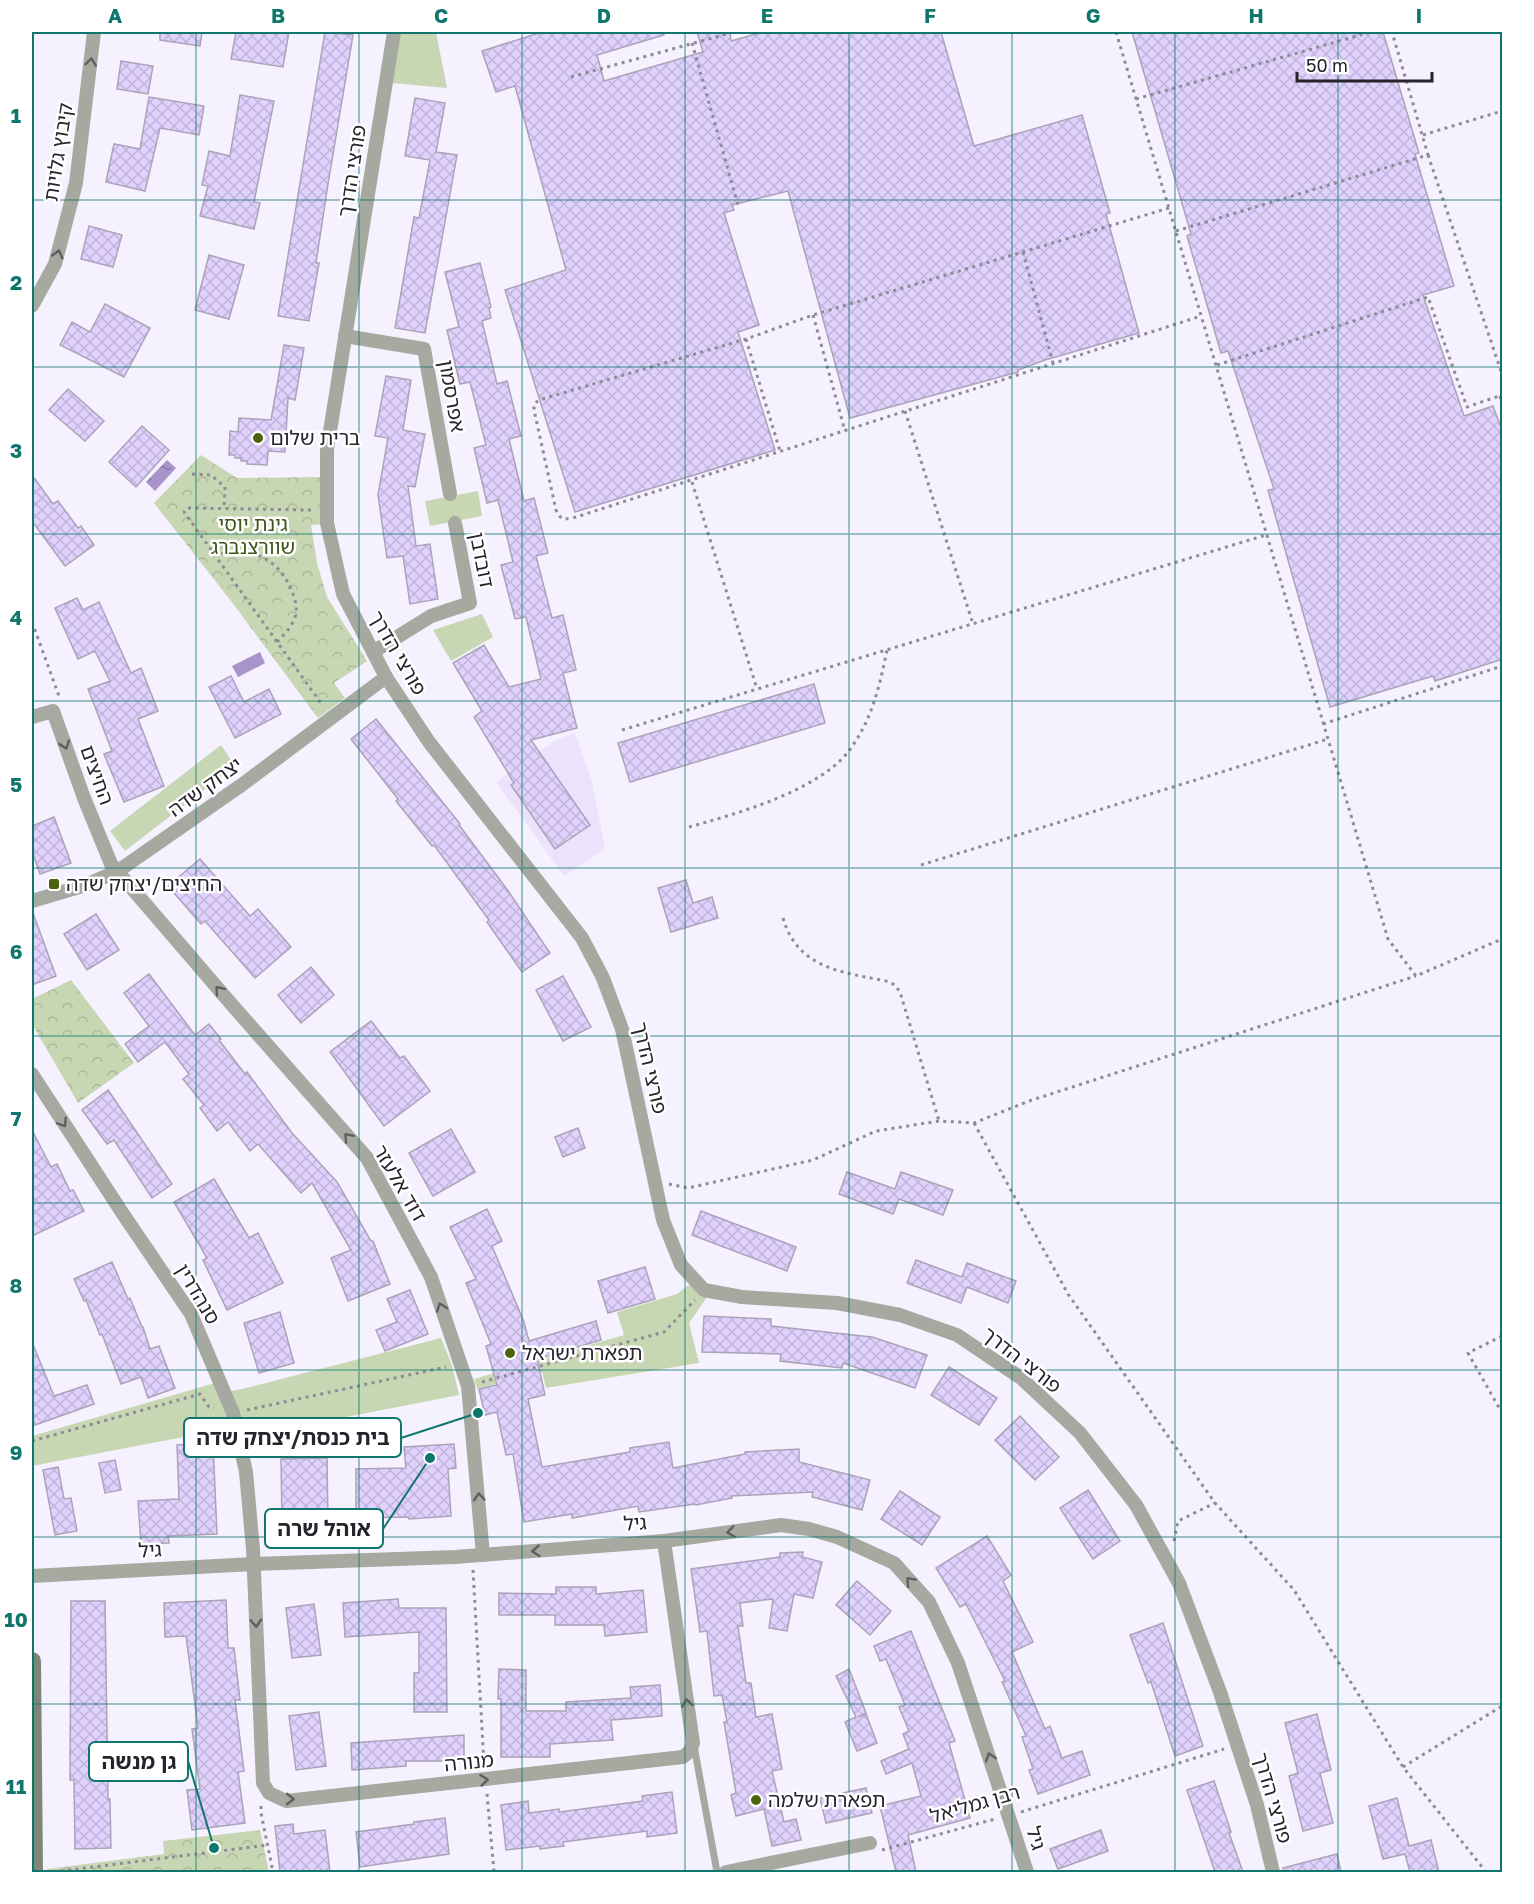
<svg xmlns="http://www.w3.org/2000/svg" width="1534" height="1904" viewBox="0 0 1534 1904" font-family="'Golos Text','Noto Sans Hebrew',sans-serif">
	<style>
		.built { fill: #ebe3fb }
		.green { fill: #c8d7b3 }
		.park { fill: url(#park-crowns) }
		.water { fill: url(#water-ripples) }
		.building { fill: url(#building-cross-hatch); stroke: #aba3b9; stroke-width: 1.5 }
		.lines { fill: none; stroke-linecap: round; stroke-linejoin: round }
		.path { stroke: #8e8a96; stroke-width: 3; stroke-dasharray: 3 4.5; stroke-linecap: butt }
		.lane { stroke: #a5a99f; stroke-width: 7 }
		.street { stroke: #a5a99f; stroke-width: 14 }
		.secondary { stroke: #7f8577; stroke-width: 18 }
		.oneway { stroke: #5f5f60 }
		.grid { fill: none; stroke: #0f766e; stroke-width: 1.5; stroke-opacity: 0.55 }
		.poi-dot { fill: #4b620f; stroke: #fff; stroke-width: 2 }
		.labels { text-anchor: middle; stroke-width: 5; stroke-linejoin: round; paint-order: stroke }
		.street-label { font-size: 20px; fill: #26232c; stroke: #fff }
		.poi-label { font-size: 20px; fill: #26232c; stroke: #fff; text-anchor: start }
		.park-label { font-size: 20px; fill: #42541a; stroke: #fff }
		.leader { fill: none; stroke: #0f766e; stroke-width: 2 }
		.callout-dot { fill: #0f766e; stroke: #fff; stroke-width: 2 }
		.callout { fill: #fff; stroke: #0f766e; stroke-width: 2 }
		.callout-label { font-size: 21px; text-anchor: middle; font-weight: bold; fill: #26232c }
		.neatline { fill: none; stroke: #0f766e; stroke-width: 2 }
		.grid-label { font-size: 20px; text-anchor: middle; font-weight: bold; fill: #0f766e }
	</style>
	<defs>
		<pattern id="park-crowns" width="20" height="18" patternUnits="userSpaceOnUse" patternTransform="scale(1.5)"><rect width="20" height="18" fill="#c8d7b3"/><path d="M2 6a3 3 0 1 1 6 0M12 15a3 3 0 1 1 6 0" fill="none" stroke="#acb89a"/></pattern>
		<pattern id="water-ripples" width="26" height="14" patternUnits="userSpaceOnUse" patternTransform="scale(1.5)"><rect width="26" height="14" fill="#a894c8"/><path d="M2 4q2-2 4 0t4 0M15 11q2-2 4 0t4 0" fill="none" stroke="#8978a3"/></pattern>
		<pattern id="building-cross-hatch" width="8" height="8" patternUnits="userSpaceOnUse" patternTransform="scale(1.5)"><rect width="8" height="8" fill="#e1d1fd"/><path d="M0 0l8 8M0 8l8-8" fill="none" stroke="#c1b3d9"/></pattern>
	</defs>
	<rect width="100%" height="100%" fill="#f6f1ff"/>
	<path class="built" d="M575,733L592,782L605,849L564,876L496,782L556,740Z"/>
	<g class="green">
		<path d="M398,32H436L447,88L391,83Z"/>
		<path d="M478,491L482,516L430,526L425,501Z"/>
		<path d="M482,614L493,637L451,661L433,630Z"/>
		<path d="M221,745L235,766L125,851L110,831Z"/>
		<path d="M694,1281L710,1293L689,1323L699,1363L546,1388L542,1372L477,1389L474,1379L624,1335L617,1312L677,1294Z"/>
		<path d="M441,1338L452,1365L459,1395L239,1438L236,1427L32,1466V1436L215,1383L220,1393L242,1389Z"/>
	</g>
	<g class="park">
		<path d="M201,455L237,478L323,477L325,524L311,525L317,563L327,597L367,661L334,683L345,698L318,718L231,601L154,503Z"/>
		<path d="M71,980L134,1063L78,1103L32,1024V999Z"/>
		<path d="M260,1830L269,1872H47V1869L164,1854L163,1841Z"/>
	</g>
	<g class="water">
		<path d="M167,460L176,468L155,491L146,482Z"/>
		<path d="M260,652L265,663L238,677L232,666Z"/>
	</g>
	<g class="building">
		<path d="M160,32H202L200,46L160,40Z"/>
		<path d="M236,32H289L283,67L231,59Z"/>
		<path d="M325,32L353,35L328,184L316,263H319L309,321L278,316Z"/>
		<path d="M542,32H663L664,35L597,55L604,81L703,52L697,32H730L731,41L763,32H941L974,146L1082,115L1110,213L1106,214L1139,333L1045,360L1018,370V372L850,418L788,191L732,205L734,210L724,213L759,325L738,332L775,450L575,512L505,290L566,270L515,86L496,92L482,51Z"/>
		<path d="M1132,32H1383L1419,153L1415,154L1454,286L1423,295L1464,416L1493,406L1503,433V659L1435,681L1433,676L1330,707L1268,490L1274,489L1228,351L1221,353L1187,236L1191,234Z"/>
		<path d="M121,61L153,66L148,94L117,89Z"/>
		<path d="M240,95L274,101L254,202L260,203L254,229L200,216L208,186L202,185L209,151L230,156Z"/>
		<path d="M149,97L204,106L199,135L160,128L145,191L106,182L114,144L140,149Z"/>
		<path d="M415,98L445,103L436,152L457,155L425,333L395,328L414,217L419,218L430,160L405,156Z"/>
		<path d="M89,226L122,235L113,267L81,259Z"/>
		<path d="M209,255L244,265L229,319L195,310Z"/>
		<path d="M480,263L491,307L489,308L491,318L482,321L497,384L507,381L521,436L509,439L524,501L534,498L548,553L536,556L552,618L563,615L576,670L563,673L577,728L531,740L590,825L555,849L511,785L514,783L474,717L482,711L453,663L484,645L509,687L541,679L526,617L515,619L501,565L513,562L498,500L487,503L474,448L486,445L470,382L460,384L447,330L459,327L445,272Z"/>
		<path d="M105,304L150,328L124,377L60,345L72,322L90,332Z"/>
		<path d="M284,345L304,348L295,400L288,398L285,452L268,451L267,465L247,464V461H241V458H235V455H229L230,431L238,432L239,418L271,420Z"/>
		<path d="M386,376L411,380L403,430L425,434L415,487L408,486L416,546L430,544L438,599L410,604L403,556L387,558L378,495L388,438L375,436Z"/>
		<path d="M68,389L104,421L85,441L49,410Z"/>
		<path d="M142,426L169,450L136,487L109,462Z"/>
		<path d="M32,475L53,504L58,501L78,528L81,526L94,545L65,566L32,521Z"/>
		<path d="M77,598L83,610L99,602L131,673L141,668L158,711L138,719L164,786L124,802L104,754L112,751L88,689L110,681L95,651L78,659L55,608Z"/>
		<path d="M231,676L244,702L269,689L281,714L235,738L209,687Z"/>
		<path d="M814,684L825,723L630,782L618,743Z"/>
		<path d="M376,719L460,824L459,825L506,888L550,953L522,972L487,922L489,920L434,845L432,846L396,801L398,799L351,739Z"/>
		<path d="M54,817L71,863L40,874L32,851V826Z"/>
		<path d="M200,859L250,916L258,909L291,947L255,978L205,921L201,924L168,886Z"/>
		<path d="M686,880L693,903L712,897L718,918L671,932L658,888Z"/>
		<path d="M32,913H33L56,976L32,985Z"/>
		<path d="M96,914L119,950L87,970L64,934Z"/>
		<path d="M311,967L334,995L301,1023L278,995Z"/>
		<path d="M149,974L195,1035L209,1024L221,1039L219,1040L245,1074L247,1072L292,1133L337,1182L371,1241H373L390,1284L348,1301L331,1258L351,1250L312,1183L301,1193L258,1144L250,1151L228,1122L217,1131L200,1108L204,1105L183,1079L189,1074L165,1042L138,1062L125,1044L149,1026L124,993Z"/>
		<path d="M563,976L591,1027L563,1041L536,990Z"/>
		<path d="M371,1021L400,1058L404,1056L430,1091L384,1126L330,1052Z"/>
		<path d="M108,1090L172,1184L152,1198L114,1140L107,1144L82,1110Z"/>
		<path d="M578,1128L585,1148L563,1157L555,1137Z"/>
		<path d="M451,1129L475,1172L433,1196L409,1153Z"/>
		<path d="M32,1130L51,1167L57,1164L70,1191L73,1190L84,1211L32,1236Z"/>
		<path d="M847,1172L895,1189L901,1172L953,1190L943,1215L899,1199L893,1214L839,1194Z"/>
		<path d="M214,1179L249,1238L258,1233L283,1283L227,1310L203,1260L207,1258L174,1202Z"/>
		<path d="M487,1209L502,1241L492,1246L524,1322L529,1341L596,1321L601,1340L537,1359L545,1395L528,1399L542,1467L630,1452V1448L669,1442L673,1468L745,1454V1452L799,1449V1462L870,1480L862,1510L812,1497L813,1492L731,1496L732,1498L696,1505L695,1504L639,1512L638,1506L572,1518V1514L524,1522L513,1454L506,1455L497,1412L485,1415L479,1389L497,1385L486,1346L491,1344L466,1283L476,1279L450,1227Z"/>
		<path d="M701,1211L796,1247L787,1271L692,1235Z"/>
		<path d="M916,1260L962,1277L967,1263L1016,1281L1008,1303L967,1287L961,1303L907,1283Z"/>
		<path d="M112,1262L128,1299L130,1298L142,1327H143L150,1349L159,1346L175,1388L148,1398L141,1377L121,1384L102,1334L100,1335L86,1300L84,1301L74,1279Z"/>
		<path d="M645,1267L655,1299L608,1313L598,1281Z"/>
		<path d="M410,1290L428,1334L385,1351L376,1330L397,1322L387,1299Z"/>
		<path d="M280,1312L294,1363L259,1373L244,1323Z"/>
		<path d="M704,1316L771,1319V1326L872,1337L927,1355L915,1388L843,1363L842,1368L780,1361L781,1354L702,1352Z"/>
		<path d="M32,1342L54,1396L87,1385L94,1404L35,1425L32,1416Z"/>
		<path d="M949,1367L997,1398L979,1425L931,1395Z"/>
		<path d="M1020,1416L1059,1457L1035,1480L995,1440Z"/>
		<path d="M213,1443L217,1534L168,1536L169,1543L141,1544L138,1501L179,1499L177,1445Z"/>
		<path d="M454,1444L456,1468L448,1469L451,1516L409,1519V1517L356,1518V1469L406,1468L404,1447Z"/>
		<path d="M327,1458L328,1521L282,1522L281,1459Z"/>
		<path d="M115,1460L121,1490L105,1493L99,1463Z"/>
		<path d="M58,1467L64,1499L71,1498L77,1531L55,1535L43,1470Z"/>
		<path d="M1088,1490L1120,1541L1093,1559L1060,1508Z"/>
		<path d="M900,1491L940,1517L922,1545L881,1519Z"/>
		<path d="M987,1536L1011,1575L1003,1581L1033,1642L1012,1652L1045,1729L1050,1726L1062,1758L1082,1751L1090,1775L1038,1794L1029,1770L1033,1769L1022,1737L1026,1736L1002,1682L1005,1681L966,1604L960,1607L936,1568Z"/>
		<path d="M803,1552L802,1557L822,1562L813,1598L794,1594L787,1631L769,1628L773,1599L740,1603L743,1626H738L746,1683H751L756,1717L772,1714L782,1769L772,1771L784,1822L796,1819L801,1840L772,1846L764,1809L736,1816L731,1795L736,1793L724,1722H727L722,1695L714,1696L707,1631L700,1632L691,1569L780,1557V1553Z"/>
		<path d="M857,1581L891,1611L870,1635L836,1605Z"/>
		<path d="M556,1587H596V1594L643,1590L647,1632L605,1636L604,1625H555V1615H499V1593L556,1594Z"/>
		<path d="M398,1599L399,1608H446L447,1712H414V1673H419V1632L345,1637L343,1603Z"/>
		<path d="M226,1600L228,1648H234L240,1700H235L244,1771L238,1772L245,1823L192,1830L187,1790L200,1789L192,1729L198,1728L186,1636L165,1637L164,1603Z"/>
		<path d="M71,1601H105L108,1799H110L111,1848L75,1849L74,1780H70Z"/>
		<path d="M314,1604L321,1655L292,1658L286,1608Z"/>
		<path d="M1163,1623L1203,1746L1175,1756L1151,1682L1148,1683L1130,1635Z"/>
		<path d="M911,1631L955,1741L949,1743L970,1818L908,1835L916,1872H896L880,1806L921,1796L912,1763L886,1774L881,1761L909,1749L903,1734L909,1731L899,1707L905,1705L886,1659L880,1661L874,1646Z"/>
		<path d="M499,1669L526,1670V1711H566V1702L631,1698L630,1687L660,1685L662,1716L611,1720L613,1740L550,1744V1757H501V1699H498Z"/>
		<path d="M849,1669L866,1713L858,1717L866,1714L877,1743L857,1751L845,1722L856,1717L836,1676Z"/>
		<path d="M319,1712L326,1766L296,1770L289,1716Z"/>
		<path d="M1317,1714L1331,1770L1320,1773L1333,1823L1303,1831L1289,1776L1298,1773L1285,1723Z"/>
		<path d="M464,1735V1761H406V1766L352,1770L351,1743Z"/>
		<path d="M1214,1781L1231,1832L1229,1833L1243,1872H1215L1187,1790Z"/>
		<path d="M866,1788L872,1813L826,1823L820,1798Z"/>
		<path d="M672,1792L677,1833L647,1837V1831L563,1842L564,1846L540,1849V1846L506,1850L501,1805L528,1801L529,1813L559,1809V1812L643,1801L642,1796Z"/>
		<path d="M1397,1798L1409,1846L1431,1840L1439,1872H1410L1405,1854L1383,1859L1369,1806Z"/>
		<path d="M445,1818L449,1854L360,1867L356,1832L414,1824V1822Z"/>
		<path d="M293,1824L294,1834L325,1830L330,1872H280L275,1826Z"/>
		<path d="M1101,1830L1108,1851L1058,1869L1050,1849Z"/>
		<path d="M1337,1854L1341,1872H1284L1283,1868Z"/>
	</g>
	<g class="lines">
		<g class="path">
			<path d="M1116,32L1388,939L1416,976L1502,939"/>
			<path d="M692,43L738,205"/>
			<path d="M571,77L734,32"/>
			<path d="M1136,99L1371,32"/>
			<path d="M1423,135L1502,111"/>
			<path d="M1428,155L1502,374"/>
			<path d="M1169,208L813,315L746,339L539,400L534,404V410L556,510C560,519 563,520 573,518L1201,316"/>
			<path d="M1176,231L1428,155L1392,32"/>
			<path d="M1023,252L1053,363"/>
			<path d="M813,315L845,431"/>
			<path d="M746,339L780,451"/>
			<path d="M1217,365L1428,297L1467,407L1502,395"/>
			<path d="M1500,396L1502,405"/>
			<path d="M905,411L973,624"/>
			<path d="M192,474L211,475L225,487L224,509"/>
			<path d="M692,482L757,689"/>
			<path d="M311,510L188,508L184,512L323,706"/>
			<path d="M214,556C247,545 277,556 291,589C295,598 298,608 295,617C292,627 283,636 276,643"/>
			<path d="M32,622L59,696"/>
			<path d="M1323,724L1502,666"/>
			<path d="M622,730L1266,535"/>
			<path d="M689,827C736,814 822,790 851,748C872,719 880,685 887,650"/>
			<path d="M921,865L1328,739"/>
			<path d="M783,918C798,969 842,972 886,981L895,985L900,992L939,1121"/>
			<path d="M974,1123L1068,1294L1215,1503L1294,1590L1403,1767L1486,1872"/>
			<path d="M669,1184L688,1188L813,1160L876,1131L939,1121L974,1123L1029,1101L1416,976"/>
			<path d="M1502,1336L1468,1353L1502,1413"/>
			<path d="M482,1382L664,1332L695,1300"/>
			<path d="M247,1410L446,1367"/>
			<path d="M32,1441L200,1394L209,1407L214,1408"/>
			<path d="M1174,1541L1178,1521L1215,1503"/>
			<path d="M473,1570L484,1764"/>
			<path d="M1403,1767L1502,1706"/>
			<path d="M487,1794L494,1872"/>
			<path d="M261,1806V1813L273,1872"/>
			<path d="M1021,1812L1224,1749"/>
			<path d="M882,1850L995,1819"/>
			<path d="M53,1872L268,1845"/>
		</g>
		<path class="lane" d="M694,1746L717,1872"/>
		<g class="street">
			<path d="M394,32L327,450V523L343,594L386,677L429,742L582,938L603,978L622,1029L663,1220L681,1265L704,1290L742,1297L837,1303L900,1315L957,1335L1021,1378L1080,1433L1136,1505L1179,1583L1220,1692L1257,1805L1273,1872"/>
			<path d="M32,306L55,264L76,183L94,32"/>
			<path d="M345,336L424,349L450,494"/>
			<path d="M373,652L431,616L470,603L455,523"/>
			<path d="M32,717L53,711L84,798L111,864L233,1006L367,1158L431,1277L468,1386L483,1555"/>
			<path d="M32,901L86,885L118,871L243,784L386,677"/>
			<path d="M32,1074L123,1214L191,1314L233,1413L246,1472L253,1549L263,1783L269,1793L286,1801L683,1757L690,1751L693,1743L664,1541"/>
			<path d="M32,1576L253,1564L455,1557L664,1541L781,1525L809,1529L837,1537L894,1563L929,1602L958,1663L1027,1872"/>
			<path d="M726,1872L870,1843"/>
		</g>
		<path class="secondary" d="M32,1661L34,1872"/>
	</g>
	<defs><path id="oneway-chevron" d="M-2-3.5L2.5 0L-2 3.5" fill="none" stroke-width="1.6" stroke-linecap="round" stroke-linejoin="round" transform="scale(1.5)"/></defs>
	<g class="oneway">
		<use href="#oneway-chevron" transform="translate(91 62) rotate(-83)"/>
		<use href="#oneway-chevron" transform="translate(58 254) rotate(-75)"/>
		<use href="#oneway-chevron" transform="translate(65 745) rotate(71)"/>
		<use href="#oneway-chevron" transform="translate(219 990) rotate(-130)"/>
		<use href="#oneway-chevron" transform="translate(63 1123) rotate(57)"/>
		<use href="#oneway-chevron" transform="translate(348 1137) rotate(-131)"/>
		<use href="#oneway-chevron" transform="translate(441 1307) rotate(-110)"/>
		<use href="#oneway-chevron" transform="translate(479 1497) rotate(-94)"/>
		<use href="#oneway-chevron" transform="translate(731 1532) rotate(172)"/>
		<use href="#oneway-chevron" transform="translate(536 1551) rotate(176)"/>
		<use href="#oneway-chevron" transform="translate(910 1581) rotate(-133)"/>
		<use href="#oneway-chevron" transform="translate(256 1623) rotate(87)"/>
		<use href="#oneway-chevron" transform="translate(687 1703) rotate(-98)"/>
		<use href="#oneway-chevron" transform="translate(990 1757) rotate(-108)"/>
		<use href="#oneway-chevron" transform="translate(484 1780) rotate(-6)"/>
		<use href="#oneway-chevron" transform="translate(290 1799)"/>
	</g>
	<path class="grid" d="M196,32V1872M359,32V1872M522,32V1872M685,32V1872M849,32V1872M1012,32V1872M1175,32V1872M1338,32V1872M32,200H1502M32,367H1502M32,534H1502M32,701H1502M32,868H1502M32,1036H1502M32,1203H1502M32,1370H1502M32,1537H1502M32,1704H1502"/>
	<g class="poi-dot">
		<circle cx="258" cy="438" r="6"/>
		<rect x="48" y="878" width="12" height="12" rx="3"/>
		<circle cx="510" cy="1353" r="6"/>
		<circle cx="756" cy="1800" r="6"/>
	</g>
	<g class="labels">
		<g class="street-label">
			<text transform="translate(58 152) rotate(-81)" y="7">קיבוץ גלויות</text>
			<text transform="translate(352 171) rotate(-81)" y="7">פורצי הדרך</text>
			<text transform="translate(452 396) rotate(80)" y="7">אפרסמון</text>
			<text transform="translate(482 560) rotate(79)" y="7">דובדבן</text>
			<text transform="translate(398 653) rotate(60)" y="7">פורצי הדרך</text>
			<text transform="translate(97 775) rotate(70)" y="7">החיצים</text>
			<text transform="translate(205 787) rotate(-36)" y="7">יצחק שדה</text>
			<text transform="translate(650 1068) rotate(77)" y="7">פורצי הדרך</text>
			<text transform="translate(400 1183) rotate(60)" y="7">דוד אלעזר</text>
			<text transform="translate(198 1294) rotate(59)" y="7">סנהדרין</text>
			<text transform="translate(1022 1360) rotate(38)" y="7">פורצי הדרך</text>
			<text transform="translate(635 1523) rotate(-4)" y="7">גיל</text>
			<text transform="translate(150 1550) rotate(-3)" y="7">גיל</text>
			<text transform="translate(469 1762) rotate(-6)" y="7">מנורה</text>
			<text transform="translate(1273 1798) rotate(74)" y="7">פורצי הדרך</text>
			<text transform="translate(975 1804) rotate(-16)" y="7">רבן גמליאל</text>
			<text transform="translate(1036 1838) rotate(73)" y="7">גיל</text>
		</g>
		<g class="poi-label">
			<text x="270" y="445">ברית שלום</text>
			<text x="66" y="891">החיצים/יצחק שדה</text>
			<text x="522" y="1360">תפארת ישראל</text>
			<text x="768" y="1807">תפארת שלמה</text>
		</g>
		<g class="park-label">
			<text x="253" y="531">גינת יוסי<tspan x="253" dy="23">שוורצנברג</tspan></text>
		</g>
	</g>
	<path class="leader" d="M478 1413L401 1438M430 1458L383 1529M214 1848L188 1761"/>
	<g class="callout-dot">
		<circle cx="478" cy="1413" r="6"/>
		<circle cx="430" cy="1458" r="6"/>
		<circle cx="214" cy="1848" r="6"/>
	</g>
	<g class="callout">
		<rect x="184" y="1418" width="217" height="39" rx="6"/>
		<rect x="265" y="1509" width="118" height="39" rx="6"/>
		<rect x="89" y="1742" width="99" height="39" rx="6"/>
	</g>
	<g class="callout-label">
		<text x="293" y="1445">בית כנסת/יצחק שדה</text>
		<text x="324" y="1536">אוהל שרה</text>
		<text x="139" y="1769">גן מנשה</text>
	</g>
	<rect width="1534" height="1904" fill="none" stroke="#ffffff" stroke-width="66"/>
	<path d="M1297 72v9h135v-9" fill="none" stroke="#26232c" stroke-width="3"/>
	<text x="1306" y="72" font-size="18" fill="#26232c" stroke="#ffffff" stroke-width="4.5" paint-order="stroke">50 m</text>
	<rect x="33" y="33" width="1468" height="1838" class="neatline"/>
	<g class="grid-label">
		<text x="115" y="23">A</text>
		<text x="278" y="23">B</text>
		<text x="441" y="23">C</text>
		<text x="604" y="23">D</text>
		<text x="767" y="23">E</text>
		<text x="930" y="23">F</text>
		<text x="1093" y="23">G</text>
		<text x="1256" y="23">H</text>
		<text x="1419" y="23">I</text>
		<text x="16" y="123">1</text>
		<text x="16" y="290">2</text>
		<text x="16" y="458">3</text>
		<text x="16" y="625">4</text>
		<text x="16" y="792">5</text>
		<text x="16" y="959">6</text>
		<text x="16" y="1126">7</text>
		<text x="16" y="1293">8</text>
		<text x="16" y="1460">9</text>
		<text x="16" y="1627">10</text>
		<text x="16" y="1794">11</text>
	</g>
</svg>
